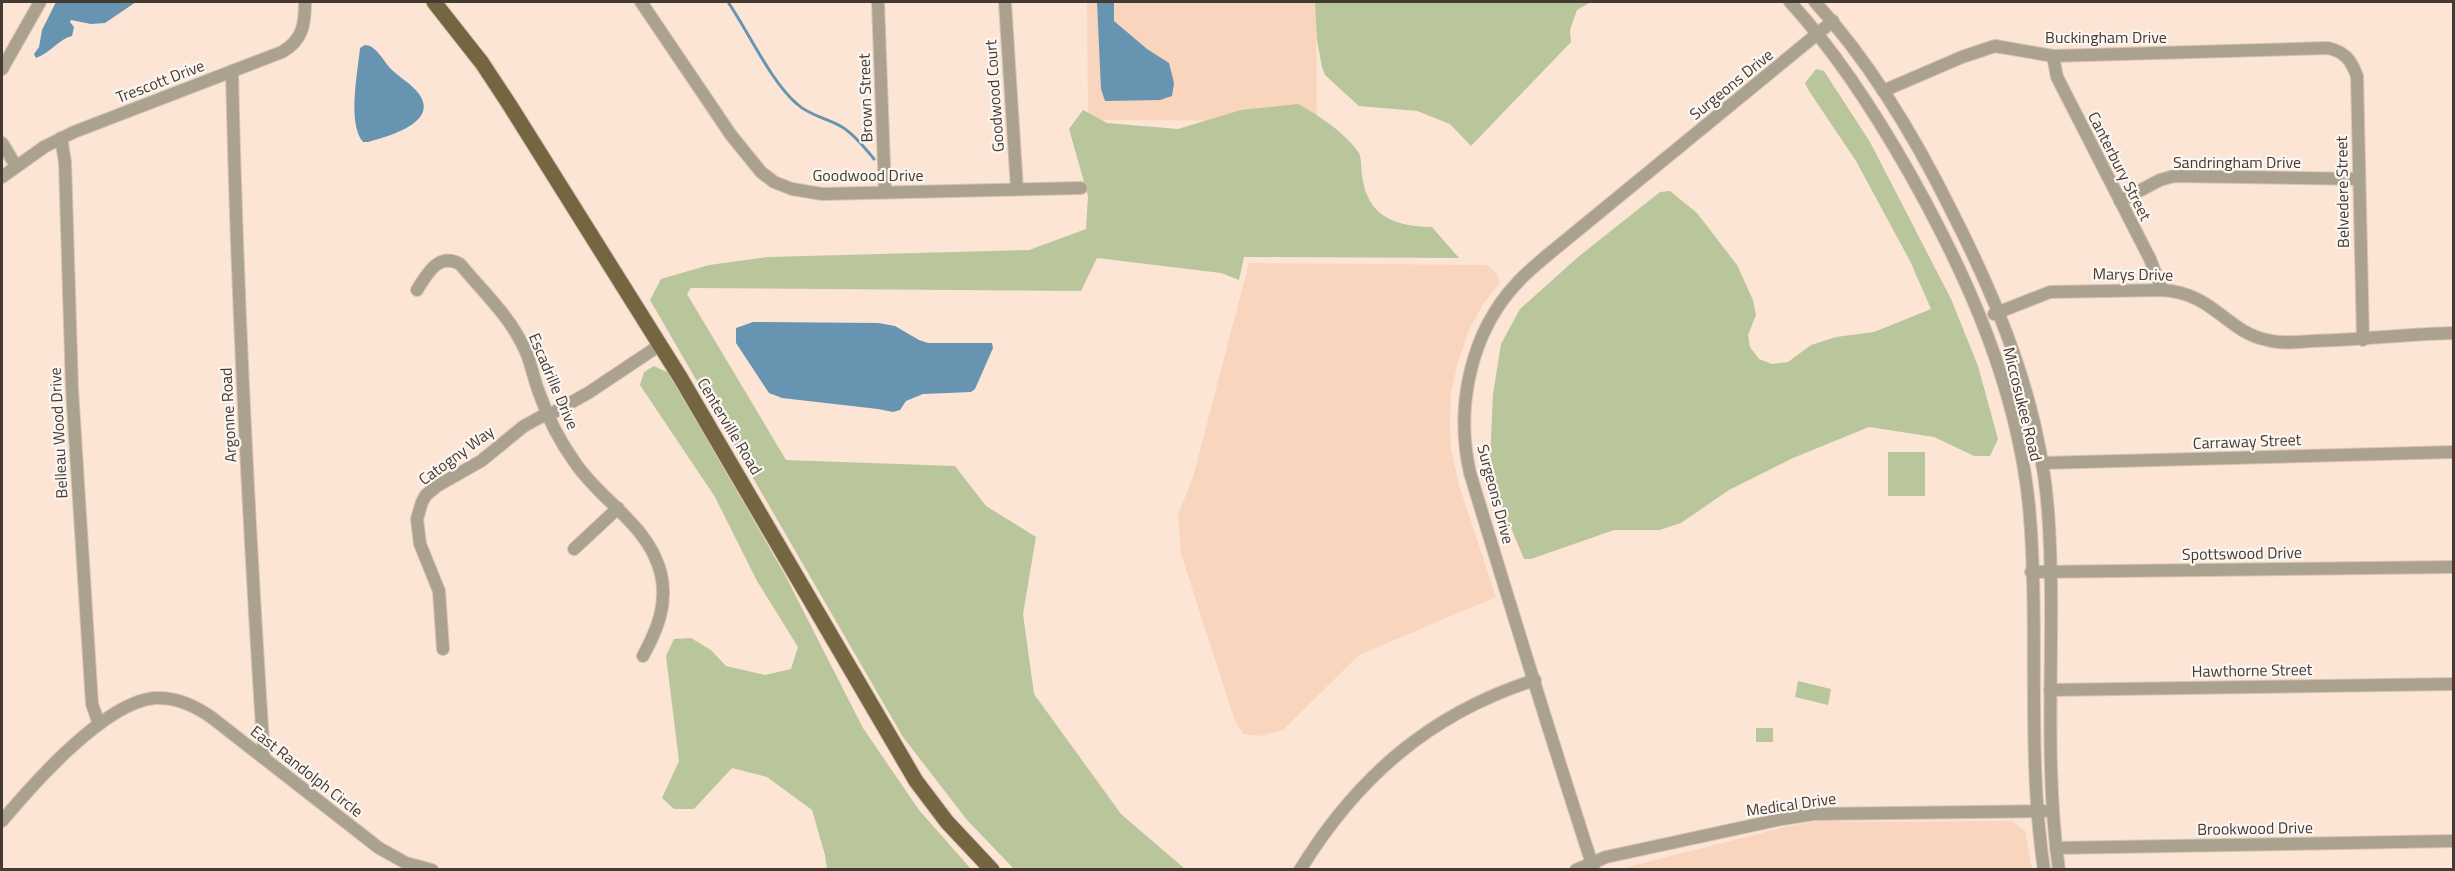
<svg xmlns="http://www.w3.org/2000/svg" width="2455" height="871" viewBox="0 0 2455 871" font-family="'Titillium Web',sans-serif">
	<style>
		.built { fill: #f9d5bd }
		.green { fill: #b9c69c }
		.water { fill: #6794b1 }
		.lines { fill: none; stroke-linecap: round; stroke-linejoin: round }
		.stream { stroke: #6794b1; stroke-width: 3 }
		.minor-casing { stroke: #d7c3b4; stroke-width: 14 }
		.major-casing { stroke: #d7c3b4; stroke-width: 17 }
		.minor { stroke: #aaa28e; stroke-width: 12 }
		.major { stroke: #746641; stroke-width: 15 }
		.labels { text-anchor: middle; stroke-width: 4.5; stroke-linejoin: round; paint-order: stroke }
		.street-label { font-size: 16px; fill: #453a32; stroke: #fcf6f2 }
	</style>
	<rect width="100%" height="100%" fill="#fce5d5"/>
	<g class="built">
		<path d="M1087,2H1316L1317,121L1088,120Z"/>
		<path d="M1249,263L1487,265L1497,274L1500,282L1482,306L1469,330L1457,365L1451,394L1450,424L1451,449L1459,485L1496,597L1359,655L1283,730L1259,736L1243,734L1235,721L1181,554L1178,515L1193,477Z"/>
		<path d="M1827,819L1844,822L2012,821L2025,831L2032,869L1616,870L1781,828Z"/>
	</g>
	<g class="green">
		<path d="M1315,2H1591L1577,10L1570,30L1571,42L1471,146L1450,124L1417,111L1359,106L1338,87L1325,75L1322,67L1317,40Z"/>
		<path d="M1816,69L1824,71L1870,142L1951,299L1978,366L1998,439L1990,456H1974L1934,437L1869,427L1793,458L1729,490L1681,523L1660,530H1614L1531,559H1524L1501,504L1490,462L1493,394L1501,344L1520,309L1578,257L1660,192L1670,191L1697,213L1737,265L1753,300L1756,315L1748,335L1750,347L1759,359L1772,364L1788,362L1811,345L1836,337L1874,332L1931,309L1910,261L1856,161L1809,91L1805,83Z"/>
		<path d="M1298,104C1317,114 1348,135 1359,153C1362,159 1361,169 1362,176C1368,217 1394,226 1432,227L1459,258L1244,257L1239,280L1221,273L1097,258L1081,291L691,288L687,294L786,460L955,466L986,506L1036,537L1023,614L1034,694L1121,814L1185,869H1014L967,820L903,737L650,300L661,279L709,265L768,257L1029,250L1086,229L1088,196L1069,129L1083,110L1107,123L1178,129L1241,110Z"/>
		<path d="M654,366L669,373L785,575L863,728L919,810L971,869H827L825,855L812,810L767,777L732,768L694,809H674L662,798L679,761L666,656L674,639L691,638L711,650L726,666L765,675L791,669L798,647L757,581L715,497L640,385L644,372Z"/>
		<rect x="1888" y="452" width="37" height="44"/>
		<path d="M1798,681L1831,689L1828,705L1795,697Z"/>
		<rect x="1756" y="728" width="17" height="14"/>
	</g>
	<g class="water">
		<path d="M56,2H136L105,23L91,24L71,20L70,22L74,27L72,36C59,39 50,53 36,58L34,54L39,47L42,30Z"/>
		<path d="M1097,2H1114V21L1147,49L1169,63L1174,83L1172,96L1160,100L1105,101L1101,89Z"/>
		<path d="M365,45C376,45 384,62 391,69C400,78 412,84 419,94C440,123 386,137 368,142H363C347,123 358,71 360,48Z"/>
		<path d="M753,322L878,323L895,326L919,340L928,343H992L993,348L975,389L971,392L923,394L906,401L900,410L893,412L878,409L782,398L769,393L736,343V328Z"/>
	</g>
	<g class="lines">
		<path class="stream" d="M728,2C748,31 771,82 797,104C810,116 827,118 842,127C854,134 865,148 874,159"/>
		<defs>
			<g id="minor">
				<path d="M641,2L731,135L761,172L774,182L792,189L822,194L1081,188"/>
				<path d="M878,2L885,192"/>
				<path d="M1005,2L1017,189"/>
				<path d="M1790,2C1837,53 1876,114 1910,174C1968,277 2017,387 2029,506C2040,627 2026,749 2044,870"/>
				<path d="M1815,2C1871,63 1915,137 1952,212C2000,306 2040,405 2048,511C2057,631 2042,751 2059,870"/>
				<path d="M2053,56L2057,77L2150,259L2162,290"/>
				<path d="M2,69L40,2"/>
				<path d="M232,71C237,300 249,529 264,758"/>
				<path d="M1883,91L1962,57L1995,46L2053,56L2328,48C2345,52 2351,60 2357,76L2363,340"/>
				<path d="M61,138L65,162L72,389L92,704L99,724"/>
				<path d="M2,143L16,166"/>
				<path d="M2,177L44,147L74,132L282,52C303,40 305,24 305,2"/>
				<path d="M2120,201L2160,180L2174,176L2358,179"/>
				<path d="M417,290C427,274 438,252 460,264C484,293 511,317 526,352C532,366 534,381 540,395C548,419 561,443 576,464C603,503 649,525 661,574C668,605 657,630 643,656"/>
				<path d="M1994,314L2050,292L2162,290C2214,293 2225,331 2267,340C2281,344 2297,342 2312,341C2360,340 2406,334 2454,333"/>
				<path d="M549,415L588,393L660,345"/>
				<path d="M2042,463L2454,452"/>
				<path d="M574,549L618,508"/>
				<path d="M2031,572L2454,567"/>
				<path d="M443,649L439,591L420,544L417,519L422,502L426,495L437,486L481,461L524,426L548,413"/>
				<path d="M2050,690L2454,684"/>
				<path d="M2,821C33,784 105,702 155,698C176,697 194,705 211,717L379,848L406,863L432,870"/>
				<path d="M2056,848L2454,841"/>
				<path d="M1300,870C1357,777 1431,713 1535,680"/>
				<path d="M1576,870L1606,857L1782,819L1814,814L2045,811"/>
				<path d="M1594,870C1551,738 1510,605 1470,473C1455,408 1470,333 1517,283C1525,274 1535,266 1544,258L1833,21"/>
			</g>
			<path id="major" d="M434,2L482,63L509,104L680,377L916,781L947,822L992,870"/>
		</defs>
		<use href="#minor" class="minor-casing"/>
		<use href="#major" class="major-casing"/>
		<use href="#minor" class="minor"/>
		<use href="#major" class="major"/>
	</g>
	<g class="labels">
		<g class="street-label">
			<text x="2106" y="43">Buckingham Drive</text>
			<text transform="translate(160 81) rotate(-21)" y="6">Trescott Drive</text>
			<text transform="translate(1731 84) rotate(-39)" y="6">Surgeons Drive</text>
			<text transform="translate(994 96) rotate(-94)" y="6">Goodwood Court</text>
			<text transform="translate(865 98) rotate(-92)" y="6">Brown Street</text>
			<text x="2237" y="168">Sandringham Drive</text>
			<text transform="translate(2120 166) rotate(63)" y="6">Canterbury Street</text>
			<text x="868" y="181">Goodwood Drive</text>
			<text transform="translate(2342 192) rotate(-91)" y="6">Belvedere Street</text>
			<text transform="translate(2133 274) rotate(1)" y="6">Marys Drive</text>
			<text transform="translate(554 381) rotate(67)" y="6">Escadrille Drive</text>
			<text transform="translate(2023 404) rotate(76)" y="6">Miccosukee Road</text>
			<text transform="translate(228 415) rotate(-93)" y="6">Argonne Road</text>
			<text transform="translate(730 426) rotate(59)" y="6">Centerville Road</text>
			<text transform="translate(58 433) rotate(-93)" y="6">Belleau Wood Drive</text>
			<text transform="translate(2247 441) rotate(-2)" y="6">Carraway Street</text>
			<text transform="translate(456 455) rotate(-36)" y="6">Catogny Way</text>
			<text transform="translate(1496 494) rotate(75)" y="6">Surgeons Drive</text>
			<text transform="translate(2242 553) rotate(-1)" y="6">Spottswood Drive</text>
			<text transform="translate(2252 670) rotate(-1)" y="6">Hawthorne Street</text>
			<text transform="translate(307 771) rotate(38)" y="6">East Randolph Circle</text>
			<text transform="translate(1791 804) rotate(-8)" y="6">Medical Drive</text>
			<text transform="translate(2255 828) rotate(-1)" y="6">Brookwood Drive</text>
		</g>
	</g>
	<rect width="2455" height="871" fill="none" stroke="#453a32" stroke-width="6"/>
</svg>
